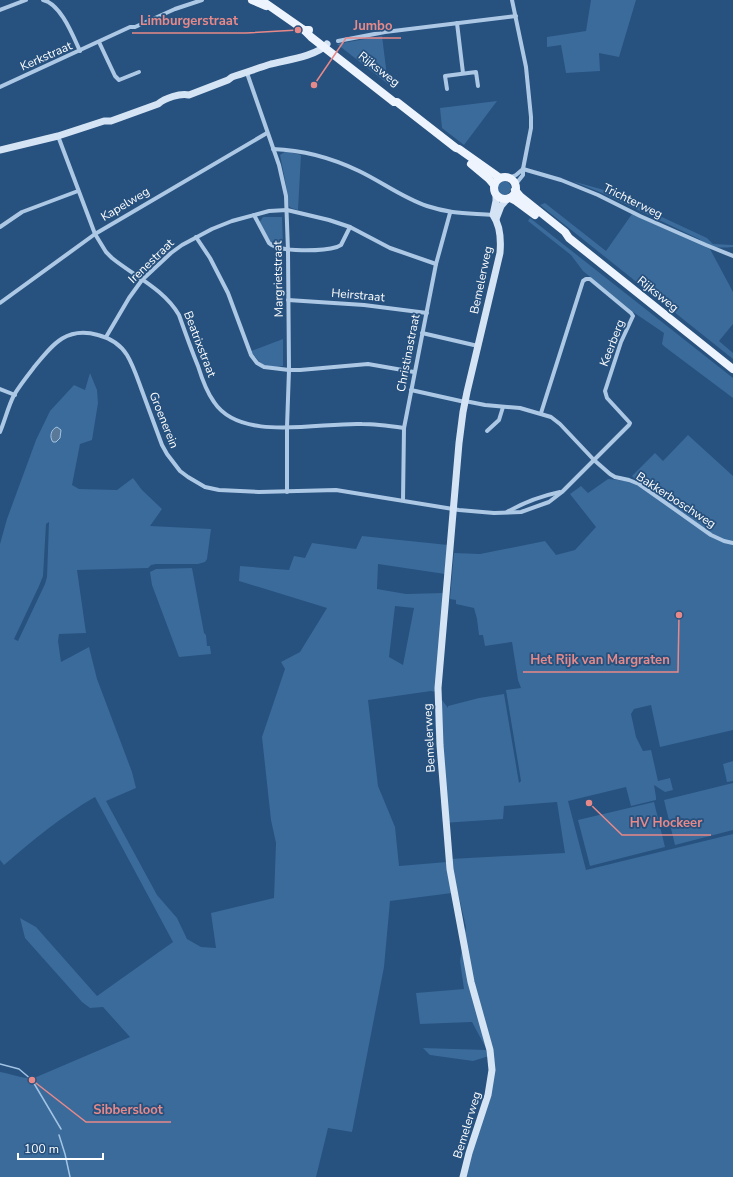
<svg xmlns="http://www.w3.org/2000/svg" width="733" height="1177" viewBox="0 0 733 1177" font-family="'Nunito Sans',sans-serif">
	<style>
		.green { fill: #3a6b9b; fill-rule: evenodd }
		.water { fill: #5a7898; stroke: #a1c4e5 }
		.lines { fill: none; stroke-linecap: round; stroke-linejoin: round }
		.stream { stroke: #a1c4e5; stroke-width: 1.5 }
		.street { stroke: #acc8e5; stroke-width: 4 }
		.secondary { stroke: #d5e4f5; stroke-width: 7 }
		.primary { stroke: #edf4fd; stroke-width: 8 }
		.labels { text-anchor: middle; stroke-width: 3.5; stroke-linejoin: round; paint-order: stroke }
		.street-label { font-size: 12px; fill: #fff; stroke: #27517e }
		.leader { fill: none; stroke: #e88989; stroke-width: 1.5 }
		.callout-dot { fill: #e88989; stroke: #27517e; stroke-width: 1.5 }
		.callout-label { font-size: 13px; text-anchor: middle; font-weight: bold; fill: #e88989; stroke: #27517e; stroke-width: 3.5; stroke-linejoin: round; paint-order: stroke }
	</style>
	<rect width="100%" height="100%" fill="#27517e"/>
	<g class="green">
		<path d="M591,0H636L619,57L599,53L600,71L566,73L561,45L547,47V37L586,31Z"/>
		<path d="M382,36L388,84L337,44Z"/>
		<path d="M497,101L464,145L442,128L440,108Z"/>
		<path d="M286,151L301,155L298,210L291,208L289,206L286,185L280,155Z"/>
		<path d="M572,181L604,190L707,238L713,244L733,245V247C719,248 711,249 699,239L602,193Z"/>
		<circle cx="504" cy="188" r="7"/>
		<path d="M545,203L606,251L632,214L710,249L733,292V324L719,341L733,353V359L540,205Z"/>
		<path d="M263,217H282L283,246L272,244L259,223Z"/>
		<path d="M530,218L733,378V398L665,347L662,344L664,333L633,312L583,271L571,255L528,221Z"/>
		<path d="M283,339V366C266,370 260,364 251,351Z"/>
		<path d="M90,373L97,390L98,403L92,440L80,444L72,485L79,489L117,490L133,478L142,490L162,509L150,526L211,529L207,559L205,562L198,564H156L151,565L148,568L77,570L86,633L59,634L58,641L61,662L89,647L97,679L132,772L136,788L106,801L157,895L177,918L187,939L201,947L216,948L211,913L274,898L276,843L271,820L262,737L285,669L281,662L300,652L327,608L239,581L240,566L289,570L294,556L305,558L312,543L356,549L362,536L448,545L445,574L378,564L377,589L406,594L444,593L436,692L448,708V706L479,698L504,694L519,783L521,781L506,690L521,688L518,680L512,642L485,646L483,635H479L477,619L474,608L456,604V600L450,599L454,553L480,554L545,541L556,555L575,550L596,527L570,494L581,486L588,493L608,479L638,482L632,476L655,453L663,461L688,435L733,476V730L660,747L651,705L634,709L631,714L636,737L643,751L651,750L658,781L670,778L673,790L665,792L654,785L656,797V800L631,806L626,787L568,801L586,870L733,834V1177H463L489,1086V1056L473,1061L430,1055L423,1048L487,1050L472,1022L420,1024L416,993L464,989L460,961L466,927L450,859L565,853L557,802L504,806L503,819L443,823L435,725L436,692L431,691L368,700L378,786L395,827L399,866L447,862L452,893L390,901L384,967L352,1132L328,1128L316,1177H0V1072C12,1074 23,1079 34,1078L130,1037L103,1007L90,1008L82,1002L25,938L20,918L36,927L97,996L173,942L95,797C62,816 33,840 4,865L0,860V544L7,519L36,440L50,411L74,385L85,390ZM49,522L47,577L45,584L18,641L14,639L39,586L43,576L46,524ZM395,606L414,608L403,665L389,657Z"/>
		<path d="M192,568L204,633L206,635L207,646H210L211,654L179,657L152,585L150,572L156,569Z"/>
		<path d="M733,761V781L727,782L723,764Z"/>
		<path d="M733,783V830L675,845L664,800Z"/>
		<path d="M654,802L665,847L590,866L578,820Z"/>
	</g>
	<path class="water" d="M57,427L61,430L60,438L56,442H53C49,437 51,429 57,427Z"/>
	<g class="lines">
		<g class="stream">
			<path d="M0,1064L19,1069L32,1080L61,1129"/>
			<path d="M59,1135L65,1154L70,1177"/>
		</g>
		<g class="street">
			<path d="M43,0C61,4 73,36 80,51"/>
			<path d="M512,0L526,67L531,117V128L523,169V175L515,185"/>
			<path d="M0,10L26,0"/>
			<path d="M457,23L463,73"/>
			<path d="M338,41L385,32L516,16"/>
			<path d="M99,42L115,76L119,80L139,72"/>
			<path d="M247,73L279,165L286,196L288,251L289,370L287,427V492"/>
			<path d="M0,87L130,27H135L175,9L202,0"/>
			<path d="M447,89L445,76L476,72L478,86"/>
			<path d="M58,136L95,234L106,252L112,258C134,276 164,289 179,315C185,332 191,349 198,366C202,379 206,391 214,402C241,443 320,422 362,424C376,424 390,426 404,428"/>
			<path d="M273,149C303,150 332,158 359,171C382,182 403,198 427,206C451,214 469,213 493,215"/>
			<path d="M523,169L561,180L598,195L640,216L706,245L733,256"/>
			<path d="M509,178L516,175L523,169"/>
			<path d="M254,215L269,243C280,253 323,251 337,247L341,245L350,227"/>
			<path d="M0,227L22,212L78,191"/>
			<path d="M196,237L210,258L228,293L251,355L257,363L264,367L289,370H300L368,364L414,372"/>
			<path d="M288,300L364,305L427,313"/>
			<path d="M0,303L95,234L267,133"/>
			<path d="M422,333L478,346"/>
			<path d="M106,337L129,298L142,280L171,253L182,245L212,229L232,221L269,211L287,210L329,220L350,227L390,248L436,264"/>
			<path d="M0,389L15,395"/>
			<path d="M411,390L465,402"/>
			<path d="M465,401L485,405L520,408L551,417L560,424L594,460L610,474L615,477L629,480L639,484L711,535L724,541L733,543"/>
			<path d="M487,431L499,420L503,407"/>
			<path d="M0,432C5,420 8,407 14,395C20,385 28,375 35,366C53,344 67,326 98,335C110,338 120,344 127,355C133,365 137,377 141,388C148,407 155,426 162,445L167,454L180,471L188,477L205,487L219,490L259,492L336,490L459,510L494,513L521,512L549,502L562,492L629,425L630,423L607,398L605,391L621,342L633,316L631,313L590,279H586L583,281L541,413"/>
			<path d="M403,500L404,428L436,264L450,213"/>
			<path d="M507,512C523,503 541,496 560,492"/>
		</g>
		<g class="secondary">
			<path d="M0,150L58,136L104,121H111L158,104C165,98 180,93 189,95L228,80L232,77C245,73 258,68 271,64C287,60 317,56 327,44"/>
			<path d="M496,219L501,206L507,199"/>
			<path d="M463,1177L469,1153L488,1095L492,1070L490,1050L471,982L450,869L440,745L438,688L459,443L463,412L467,392L500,253C501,241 500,225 493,215L496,201V195"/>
		</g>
		<g class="primary">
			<path d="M252,0L266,6"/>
			<path d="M261,0L304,30H309"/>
			<path d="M304,30L311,37L394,102H397L456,148L459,149L500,178"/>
			<path d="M471,164L489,179L494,185"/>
			<circle cx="505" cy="188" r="11"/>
			<path d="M515,190L520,196L565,232L569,238L733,369"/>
			<path d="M510,198L516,201L535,215"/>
		</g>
	</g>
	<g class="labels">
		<g class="street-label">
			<text transform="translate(46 56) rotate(-24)" y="4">Kerkstraat</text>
			<text transform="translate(379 69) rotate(38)" y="4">Rijksweg</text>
			<text transform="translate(633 201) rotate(26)" y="4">Trichterweg</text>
			<text transform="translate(125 204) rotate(-31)" y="4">Kapelweg</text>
			<text transform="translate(151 261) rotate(-44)" y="4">Irenestraat</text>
			<text transform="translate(278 279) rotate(-91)" y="4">Margrietstraat</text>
			<text transform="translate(481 280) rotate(-78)" y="4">Bemelerweg</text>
			<text transform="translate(658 294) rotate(39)" y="4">Rijksweg</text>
			<text transform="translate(358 295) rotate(5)" y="4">Heirstraat</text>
			<text transform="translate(612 343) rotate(-69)" y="4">Keerberg</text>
			<text transform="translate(200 344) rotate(69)" y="4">Beatrixstraat</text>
			<text transform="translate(408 353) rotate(-79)" y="4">Christinastraat</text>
			<text transform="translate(164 420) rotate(68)" y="4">Groenerein</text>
			<text transform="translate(676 500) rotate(33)" y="4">Bakkerboschweg</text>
			<text transform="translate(429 738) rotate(-93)" y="4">Bemelerweg</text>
			<text transform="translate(467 1125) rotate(-73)" y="4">Bemelerweg</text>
		</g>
	</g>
	<path class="leader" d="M298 30L246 33H132M314 85L346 38H401M679 615L678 672H523M589 803L622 835H711M32 1080L86 1122H171"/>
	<g class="callout-dot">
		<circle cx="298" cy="30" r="4"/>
		<circle cx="314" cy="85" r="4"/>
		<circle cx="679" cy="615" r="4"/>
		<circle cx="589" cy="803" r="4"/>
		<circle cx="32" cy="1080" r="4"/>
	</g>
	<g class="callout-label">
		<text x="189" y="25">Limburgerstraat</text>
		<text x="373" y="30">Jumbo</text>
		<text x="600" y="664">Het Rijk van Margraten</text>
		<text x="666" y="827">HV Hockeer</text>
		<text x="128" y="1114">Sibbersloot</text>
	</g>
	<path d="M18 1153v6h85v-6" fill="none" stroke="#ffffff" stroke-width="2"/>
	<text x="24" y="1153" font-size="12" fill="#ffffff" stroke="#27517e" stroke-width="3" paint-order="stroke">100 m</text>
</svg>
